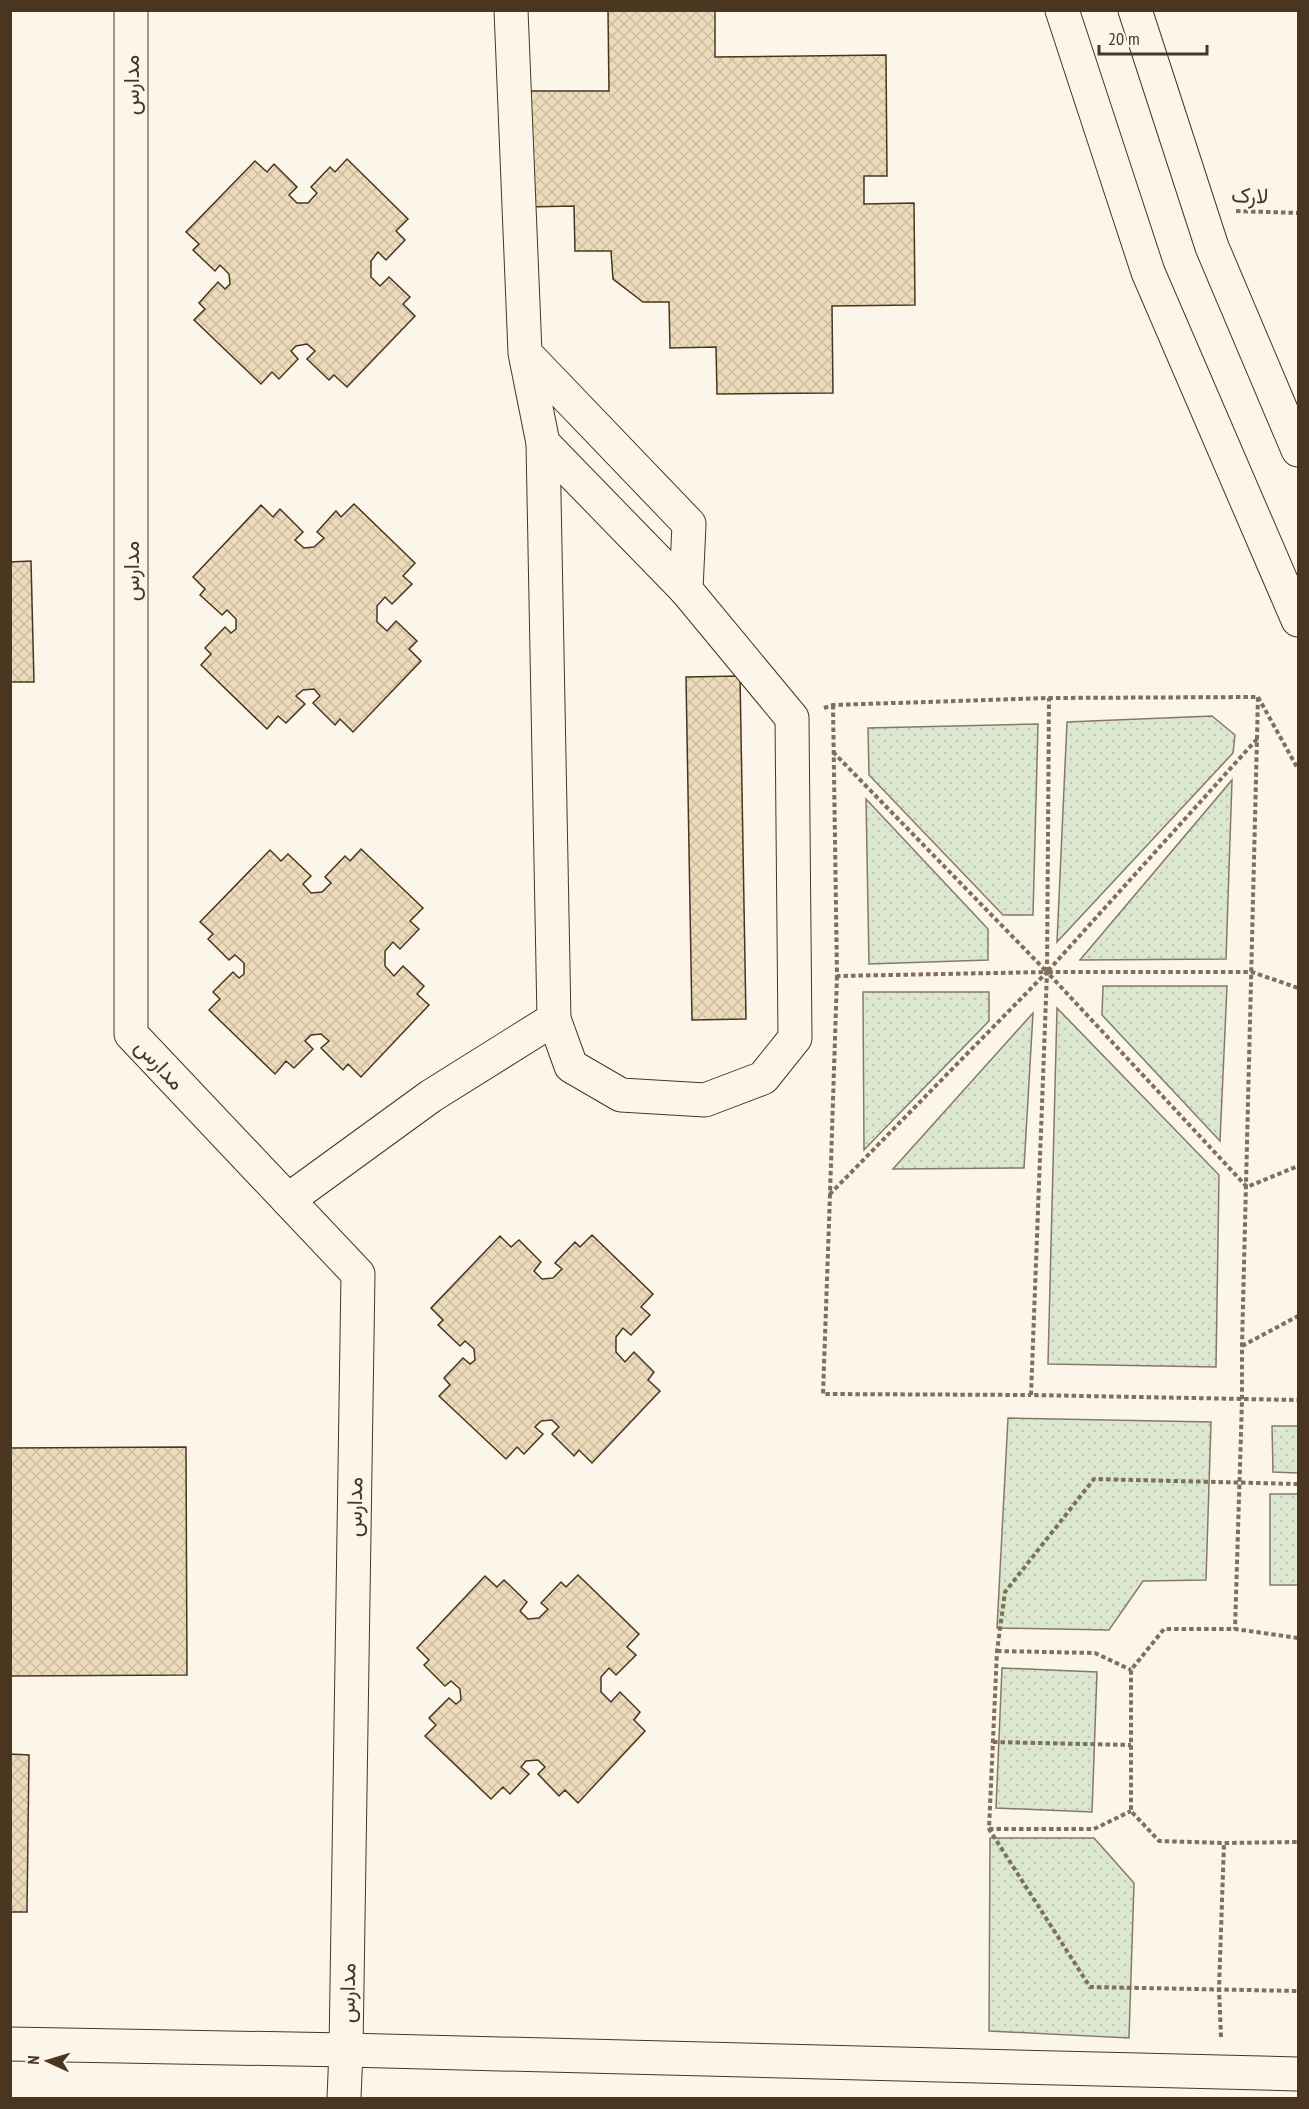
<svg xmlns="http://www.w3.org/2000/svg" width="1309" height="2109" viewBox="0 0 1309 2109" font-family="'PT Sans Narrow',Vazirmatn,sans-serif">
	<style>
		.green { fill: url(#green-dots); stroke: #887966; stroke-width: 1.5 }
		.building { fill: url(#building-cross-hatch); stroke: #4a3520; stroke-width: 1.5 }
		.lines { fill: none; stroke-linecap: round; stroke-linejoin: round }
		.minor-casing { stroke: #4a3520; stroke-width: 35 }
		.tertiary-casing { stroke: #4a3520; stroke-width: 35 }
		.path { stroke: #7f6f5c; stroke-width: 4; stroke-dasharray: 4.5 3; stroke-linecap: butt }
		.minor { stroke: #fbf6e9; stroke-width: 33 }
		.tertiary { stroke: #fbf6e9; stroke-width: 33 }
		.labels { text-anchor: middle; stroke-width: 4.5; stroke-linejoin: round; paint-order: stroke }
		.street-label { font-size: 22px; fill: #4a3520; stroke: #fbf6e9 }
	</style>
	<defs>
		<pattern id="green-dots" width="8" height="8" patternUnits="userSpaceOnUse" patternTransform="scale(1.5)"><rect width="8" height="8" fill="#dce7d0"/><path d="M2 2h.1M6 6h.1" fill="none" stroke="#bec7b2" stroke-width="1.8" stroke-linecap="round"/></pattern>
		<pattern id="building-cross-hatch" width="8" height="8" patternUnits="userSpaceOnUse" patternTransform="scale(1.5)"><rect width="8" height="8" fill="#ecdcbc"/><path d="M0 0l8 8M0 8l8-8" fill="none" stroke="#ccbda1"/></pattern>
	</defs>
	<rect width="100%" height="100%" fill="#fbf6e9"/>
	<g class="green">
		<path d="M1212,716L1235,735L1233,753L1057,942L1067,722Z"/>
		<path d="M1038,724L1033,915H1003L869,775L868,728Z"/>
		<path d="M1232,780L1226,959L1079,960H1080Z"/>
		<path d="M866,799L988,929V960L869,964Z"/>
		<path d="M1103,986H1227L1220,1141L1102,1015Z"/>
		<path d="M863,992H989V1021L864,1150Z"/>
		<path d="M1057,1008L1219,1175L1216,1367L1048,1364Z"/>
		<path d="M1033,1013L1024,1168L893,1169Z"/>
		<path d="M1008,1418L1211,1422L1206,1580L1143,1581L1109,1630L997,1628Z"/>
		<path d="M1272,1426H1298V1473L1273,1472Z"/>
		<rect x="1270" y="1494" width="28" height="91"/>
		<path d="M1002,1668L1097,1672L1092,1812L996,1808Z"/>
		<path d="M990,1838H1094L1134,1883L1129,2038L989,2031Z"/>
	</g>
	<g class="building">
		<path d="M608,10H715V57L886,55L887,176H864V204L914,203L915,305L832,306L833,393L717,394L716,347L670,348L669,302H643L613,279L611,251H575L574,206L526,207L525,91H609Z"/>
		<path d="M347,159L408,219L396,231L405,240L386,260L378,252L371,261V277L380,286L389,277L410,297L403,304L415,316L347,387L334,375L329,380L307,359L315,351L307,344L296,346L291,351L298,359L279,379L272,372L261,384L194,320L205,309L199,303L218,282L225,289L230,284L229,274L220,265L215,271L193,250L199,244L186,232L255,161L267,172L274,164L297,187L289,195L297,203H308L317,193L311,187L330,167L335,172Z"/>
		<path d="M354,504L415,563L403,576L412,584L392,604L385,597L377,606V622L387,631L396,621L417,641L409,649L421,661L353,732L340,719L335,725L313,703L320,696L314,689L303,690L296,696L305,704L286,723L278,716L267,729L201,665L211,654L205,648L225,627L231,633L236,629V619L227,610L222,615L200,595L205,589L193,577L261,505L273,517L280,509L303,532L295,540L304,548L314,547L324,538L317,532L336,511L341,517Z"/>
		<path d="M31,561L34,682H10V562Z"/>
		<path d="M740,676L746,1019L692,1020L686,677Z"/>
		<path d="M361,849L423,908L410,921L419,929L400,949L393,942L385,951V966L394,976L403,966L424,986L417,994L429,1005L361,1077L348,1064L343,1070L321,1048L329,1041L321,1034L311,1035L305,1041L313,1049L294,1068L286,1061L275,1074L209,1010L220,999L213,992L233,972L239,978L244,974V963L235,955L229,960L208,939L213,934L200,922L270,850L281,861L288,854L311,876L303,884L311,893L322,892L331,883L325,877L345,856L350,861Z"/>
		<path d="M592,1235L653,1294L641,1307L650,1315L631,1335L623,1328L616,1337V1352L625,1362L634,1352L654,1372L648,1380L660,1391L592,1463L579,1450L574,1456L552,1434L559,1427L552,1420L541,1421L535,1427L543,1434L524,1454L517,1447L506,1459L439,1396L450,1385L444,1378L463,1358L470,1364L475,1360L474,1349L465,1341L460,1346L438,1325L443,1320L431,1308L500,1236L511,1247L519,1240L541,1262L534,1271L542,1279L553,1278L562,1269L555,1263L575,1242L580,1247Z"/>
		<path d="M186,1447L187,1675L10,1676V1448Z"/>
		<path d="M578,1575L639,1634L627,1647L636,1655L616,1675L609,1668L601,1677V1692L611,1702L620,1692L640,1712L634,1720L645,1731L578,1803L565,1790L559,1796L538,1774L545,1767L538,1760L526,1761L521,1767L529,1774L510,1794L503,1787L491,1799L425,1736L436,1725L429,1718L449,1698L456,1704L461,1700L460,1689L451,1681L445,1686L424,1665L429,1660L417,1648L485,1576L497,1587L504,1580L527,1602L520,1611L528,1619L539,1618L548,1609L541,1603L561,1582L566,1587Z"/>
		<path d="M10,1754L29,1755L27,1912H10Z"/>
	</g>
	<g class="lines">
		<defs>
			<g id="minor">
				<path d="M131,10V1034L358,1274L346,2050"/>
				<path d="M511,10L525,353L543,443L554,1019L571,1066L621,1095L705,1100L763,1078L795,1038L792,718L686,590L689,524L525,353"/>
				<path d="M543,443L686,590"/>
				<path d="M288,1200L431,1096L554,1019"/>
			</g>
			<g id="tertiary">
				<path d="M1062,10L1148,272L1298,620"/>
				<path d="M1135,10L1212,247L1298,450"/>
				<path d="M10,2044L346,2050L1298,2074"/>
				<path d="M344,2098L346,2050"/>
			</g>
		</defs>
		<use href="#minor" class="minor-casing"/>
		<use href="#tertiary" class="tertiary-casing"/>
		<g class="path">
			<path d="M1236,211L1298,213"/>
			<path d="M1258,697L1298,769"/>
			<path d="M833,705L837,976L1047,972L1031,1395L1298,1400"/>
			<path d="M824,708L833,705L1049,698L1258,697L1242,1346V1400L1235,1629"/>
			<path d="M1257,739L1047,972H1252L1298,988"/>
			<path d="M833,752L1047,972L1049,698"/>
			<path d="M837,976L830,1194L1047,972L1247,1187L1298,1166"/>
			<path d="M830,1194L823,1394L1031,1395"/>
			<path d="M1242,1346L1298,1316"/>
			<path d="M1298,1484L1094,1479L1005,1592L997,1651L989,1829L1090,1987L1298,1991"/>
			<path d="M1298,1638L1235,1629H1164L1131,1670V1811L1159,1841L1224,1843L1298,1842"/>
			<path d="M997,1651L1095,1653L1131,1670"/>
			<path d="M993,1742L1131,1745"/>
			<path d="M989,1829H1094L1131,1811"/>
			<path d="M1221,2037L1219,1989L1224,1843"/>
		</g>
		<use href="#minor" class="minor"/>
		<use href="#tertiary" class="tertiary"/>
	</g>
	<g class="labels">
		<g class="street-label">
			<text transform="translate(131 85) rotate(-90)" y="8">مدارس</text>
			<text transform="translate(1250 195) rotate(2)" y="8">لارک</text>
			<text transform="translate(131 571) rotate(-90)" y="8">مدارس</text>
			<text transform="translate(160 1064) rotate(47)" y="8">مدارس</text>
			<text transform="translate(354 1507) rotate(-89)" y="8">مدارس</text>
			<text transform="translate(347 1993) rotate(-89)" y="8">مدارس</text>
		</g>
	</g>
	<rect width="1309" height="2109" fill="none" stroke="#4a3520" stroke-width="24"/>
	<g transform="translate(48 2061) rotate(274)" stroke="#fbf6e9" stroke-width="4.5" paint-order="stroke">
	<path d="M0-4.5L10 22L0 15L-10 22Z" fill="#4a3520"/>
	<text y="-9" font-size="16" font-weight="bold" text-anchor="middle" fill="#4a3520">N</text>
	</g>
	<path d="M1099 45v9h108v-9" fill="none" stroke="#4a3520" stroke-width="3"/>
	<text x="1108" y="45" font-size="18" fill="#4a3520" stroke="#fbf6e9" stroke-width="4.5" paint-order="stroke">20 m</text>
</svg>
